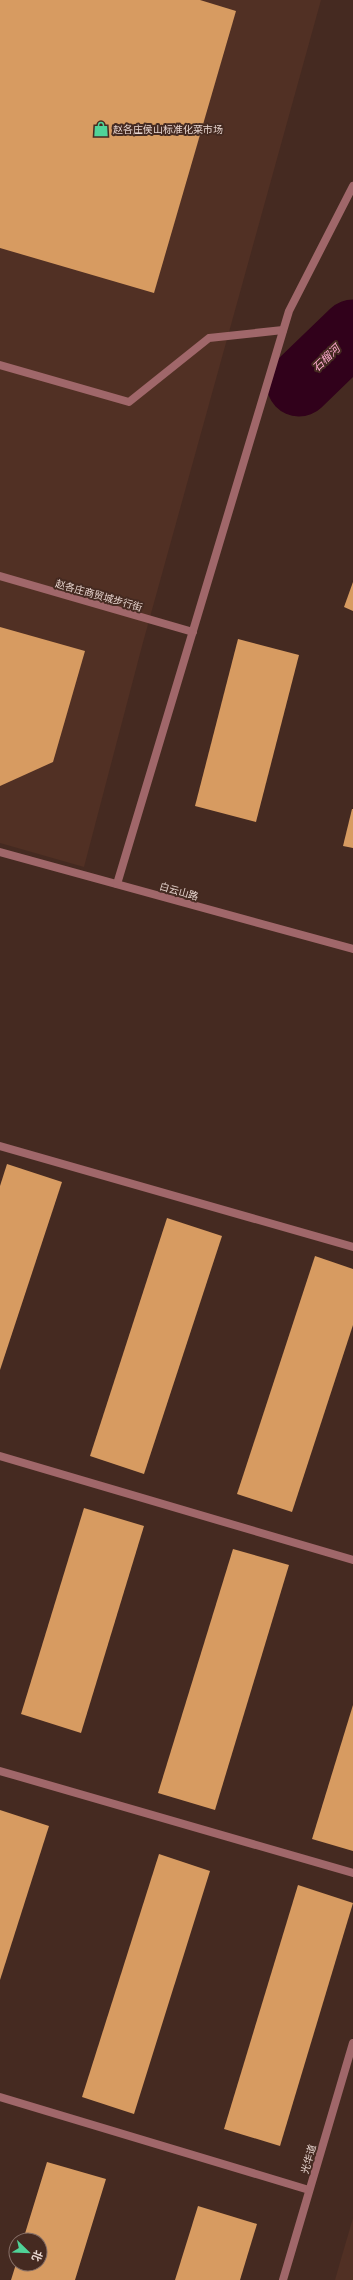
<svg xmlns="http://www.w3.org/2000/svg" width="353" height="2280" viewBox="0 0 353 2280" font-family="Rubik,'Noto Sans SC',sans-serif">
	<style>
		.built { fill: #513024 }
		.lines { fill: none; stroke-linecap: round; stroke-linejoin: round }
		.river { stroke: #31011b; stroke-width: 65 }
		.building { fill: #d79b61 }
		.pedestrian { stroke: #a0676a; stroke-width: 8 }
		.minor { stroke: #a0676a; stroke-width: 8 }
		.tertiary { stroke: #a0676a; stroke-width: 8 }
		.labels { text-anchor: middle; stroke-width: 4; stroke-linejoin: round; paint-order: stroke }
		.poi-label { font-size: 10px; fill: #e8d6d0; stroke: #452a21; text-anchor: start }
		.street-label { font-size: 10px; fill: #e8d6d0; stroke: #452a21 }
		.water-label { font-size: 11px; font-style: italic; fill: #fdaacd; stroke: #452a21 }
	</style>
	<rect width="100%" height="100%" fill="#452a21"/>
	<g class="built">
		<path d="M0,0H321L142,646L84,867L0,843Z"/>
		<path d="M353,2218V2280H335L341,2259Z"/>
	</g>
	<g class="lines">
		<path class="river" d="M299,384L353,332"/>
	</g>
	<g class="building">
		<path d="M0,0H200L236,11L154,293L0,248Z"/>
		<path d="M353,582V611L344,607Z"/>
		<path d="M0,627L85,651L53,762L0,786Z"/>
		<path d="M238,639L299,655L256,822L195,806Z"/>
		<path d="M352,809H353V848L343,846Z"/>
		<path d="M7,1164L62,1182L0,1370V1186Z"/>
		<path d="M167,1218L222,1236L144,1474L90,1456Z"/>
		<path d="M315,1256L353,1269V1325L292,1512L237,1494Z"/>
		<path d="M84,1508L144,1526L81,1733L21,1714Z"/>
		<path d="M233,1549L289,1565L215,1810L158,1793Z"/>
		<path d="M353,1705V1851L312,1839Z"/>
		<path d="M0,1810L49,1826L0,1980Z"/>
		<path d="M159,1854L210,1871L134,2114L82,2097Z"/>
		<path d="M298,1885L353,1903L280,2146L224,2129Z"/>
		<path d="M47,2162L106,2179L75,2280H11L16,2264H40V2240H23Z"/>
		<path d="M198,2206L257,2224L240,2280H175Z"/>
	</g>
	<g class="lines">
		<path class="pedestrian" d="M0,576L193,632"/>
		<g class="minor">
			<path d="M0,365L129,402L209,338L283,330"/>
			<path d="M0,1146L353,1247"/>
			<path d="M0,1456L353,1560"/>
			<path d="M0,1771L353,1873"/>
			<path d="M0,2097L309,2190"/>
			<path d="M283,2280L353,2043"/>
		</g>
		<g class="tertiary">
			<path d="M0,852L353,949"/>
			<path d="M117,884L289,311L353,186"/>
		</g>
	</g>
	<defs>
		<symbol id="shop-bare" viewBox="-9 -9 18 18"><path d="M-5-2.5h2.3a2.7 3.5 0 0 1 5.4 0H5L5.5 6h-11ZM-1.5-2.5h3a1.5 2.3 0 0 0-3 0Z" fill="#50d398" stroke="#452a21" stroke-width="2.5" paint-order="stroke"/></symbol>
	</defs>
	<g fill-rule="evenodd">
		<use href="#shop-bare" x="90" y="118" width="22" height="22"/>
	</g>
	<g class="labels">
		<g class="poi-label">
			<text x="113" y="133">赵各庄侯山标准化菜市场</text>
		</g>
		<g class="street-label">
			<text transform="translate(99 595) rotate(16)" y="4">赵各庄商贸城步行街</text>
			<text transform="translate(179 891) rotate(16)" y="4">白云山路</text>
			<text transform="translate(308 2159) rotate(-74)" y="4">光华道</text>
		</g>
		<g class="water-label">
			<text transform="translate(326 358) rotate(-44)" y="4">石榴河</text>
		</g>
	</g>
	<g transform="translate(28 2252) rotate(113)"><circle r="19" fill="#452a21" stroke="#866f67"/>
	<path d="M0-3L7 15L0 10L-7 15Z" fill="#50d398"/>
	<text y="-6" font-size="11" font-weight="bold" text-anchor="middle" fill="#e8d6d0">北</text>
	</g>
</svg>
